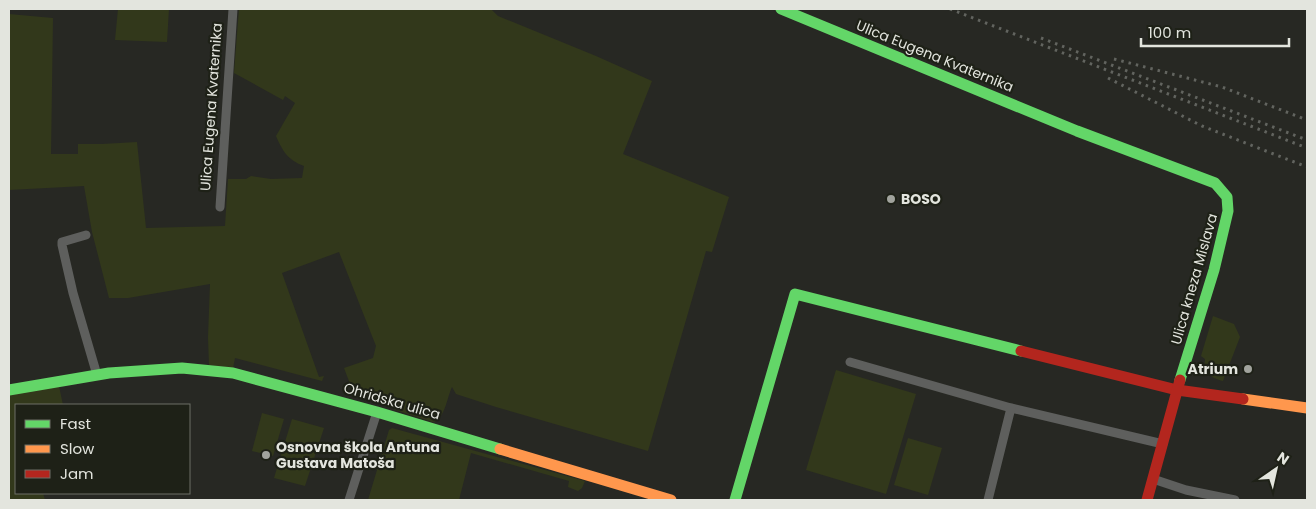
<svg xmlns="http://www.w3.org/2000/svg" width="1316" height="509" viewBox="0 0 1316 509" font-family="Poppins,sans-serif">
	<style>
		.green { fill: #32381b }
		.lines { fill: none; stroke-linecap: round; stroke-linejoin: round }
		.street { stroke: #5e5f5d; stroke-width: 9 }
		.fast { stroke: #63d668; stroke-width: 11 }
		.slow { stroke: #ff974d; stroke-width: 11 }
		.jam { stroke: #b3261e; stroke-width: 11 }
		.rail { stroke: #62645f; stroke-width: 3; stroke-dasharray: 2.5 5; stroke-linecap: butt }
		.poi-dot { fill: #a1a39d; stroke: #1e2117; stroke-width: 2 }
		.labels { text-anchor: middle; stroke-width: 4.5; stroke-linejoin: round; paint-order: stroke }
		.street-label { font-size: 14px; fill: #e3e5de; stroke: #1e2117 }
		.poi-label { font-size: 14px; font-weight: bold; fill: #e3e5de; stroke: #1e2117; text-anchor: start }
	</style>
	<rect width="100%" height="100%" fill="#272823"/>
	<g class="green">
		<path d="M118,9H169L167,42L115,40Z"/>
		<path d="M239,9H491L498,16L596,56L652,81L623,154L729,197L712,252L706,251L648,451L496,407L456,394L452,387C447,397 445,419 433,422L395,410L387,397L379,394L378,397L352,389L344,368L373,358L376,346L339,252L282,273L319,377L324,376L322,381L235,358L233,368L209,365L208,337L210,284L128,298H109L92,232L84,186L9,190V14L53,18L51,154H78V144H102L137,142L146,228L225,226L228,179H246L251,176L271,179L302,178L304,166C288,160 283,152 276,136L295,103L285,96L283,100L234,73Z"/>
		<path d="M1213,316L1234,324L1240,337L1223,381C1211,378 1203,373 1205,359L1201,356Z"/>
		<path d="M836,370L916,394L886,494L806,470Z"/>
		<path d="M59,386L63,405H16V493H43L45,500H9V395Z"/>
		<path d="M262,413L284,419L273,456L252,451Z"/>
		<path d="M292,419L324,428L305,486L274,478Z"/>
		<path d="M392,428L585,481L582,488L578,491L568,487L569,481L471,453L459,500H368L389,430Z"/>
		<path d="M908,438L942,448L928,495L894,485Z"/>
	</g>
	<g class="lines">
		<g class="street">
			<path d="M220,207L233,9"/>
			<path d="M86,235L62,242V245L73,293L97,375"/>
			<path d="M850,362L1011,408L1163,444"/>
			<path d="M1153,479L1186,490L1235,500"/>
			<path d="M349,500L377,412"/>
			<path d="M988,500L1011,408"/>
		</g>
		<g class="fast">
			<path d="M781,9L1077,131L1215,183L1227,197L1228,211L1214,270L1180,380"/>
			<path d="M9,390L109,373L182,368L233,373L377,412L500,449"/>
			<path d="M735,500L795,294L1021,351"/>
		</g>
		<g class="slow">
			<path d="M1243,399L1307,408"/>
			<path d="M500,449L671,500"/>
		</g>
		<g class="jam">
			<path d="M1021,351L1177,390L1243,399"/>
			<path d="M1147,500L1180,380"/>
		</g>
		<g class="rail">
			<path d="M950,9L1307,148"/>
			<path d="M1041,38L1307,140"/>
			<path d="M1114,59L1222,87L1307,120"/>
			<path d="M1108,78L1202,126L1307,167"/>
		</g>
	</g>
	<g class="poi-dot">
		<circle cx="891" cy="199" r="5"/>
		<circle cx="1248" cy="369" r="5"/>
		<circle cx="266" cy="455" r="5"/>
	</g>
	<g class="labels">
		<g class="street-label">
			<text transform="translate(935 56) rotate(22)" y="5">Ulica Eugena Kvaternika</text>
			<text transform="translate(211 107) rotate(-86)" y="5">Ulica Eugena Kvaternika</text>
			<text transform="translate(1194 279) rotate(-74)" y="5">Ulica kneza Mislava</text>
			<text transform="translate(392 401) rotate(16)" y="5">Ohridska ulica</text>
		</g>
		<g class="poi-label">
			<text x="901" y="204">BOSO</text>
			<text x="1238" y="374" text-anchor="end">Atrium</text>
			<text x="276" y="452">Osnovna škola Antuna<tspan x="276" dy="16">Gustava Matoša</tspan></text>
		</g>
	</g>
	<rect width="1316" height="509" fill="none" stroke="#e3e5de" stroke-width="20"/>
	<rect x="15" y="404" width="175" height="90" fill="#1e2117" stroke="#6d6f67"/>
	<rect x="25" y="420" width="25" height="8" fill="#63d668" stroke="#6d6f67"/>
	<text x="60" y="429" font-size="15" fill="#e3e5de">Fast</text>
	<rect x="25" y="445" width="25" height="8" fill="#ff974d" stroke="#6d6f67"/>
	<text x="60" y="454" font-size="15" fill="#e3e5de">Slow</text>
	<rect x="25" y="470" width="25" height="8" fill="#b3261e" stroke="#6d6f67"/>
	<text x="60" y="479" font-size="15" fill="#e3e5de">Jam</text>
	<g transform="translate(1276 469) rotate(34)" stroke="#1e2117" stroke-width="4" paint-order="stroke">
	<path d="M0-4L9 19L0 12L-9 19Z" fill="#e3e5de"/>
	<text y="-8" font-size="14" font-weight="bold" text-anchor="middle" fill="#e3e5de">N</text>
	</g>
	<path d="M1141 38v8h148v-8" fill="none" stroke="#e3e5de" stroke-width="2.5"/>
	<text x="1148" y="38" font-size="15" fill="#e3e5de" stroke="#1e2117" stroke-width="4" paint-order="stroke">100 m</text>
</svg>
